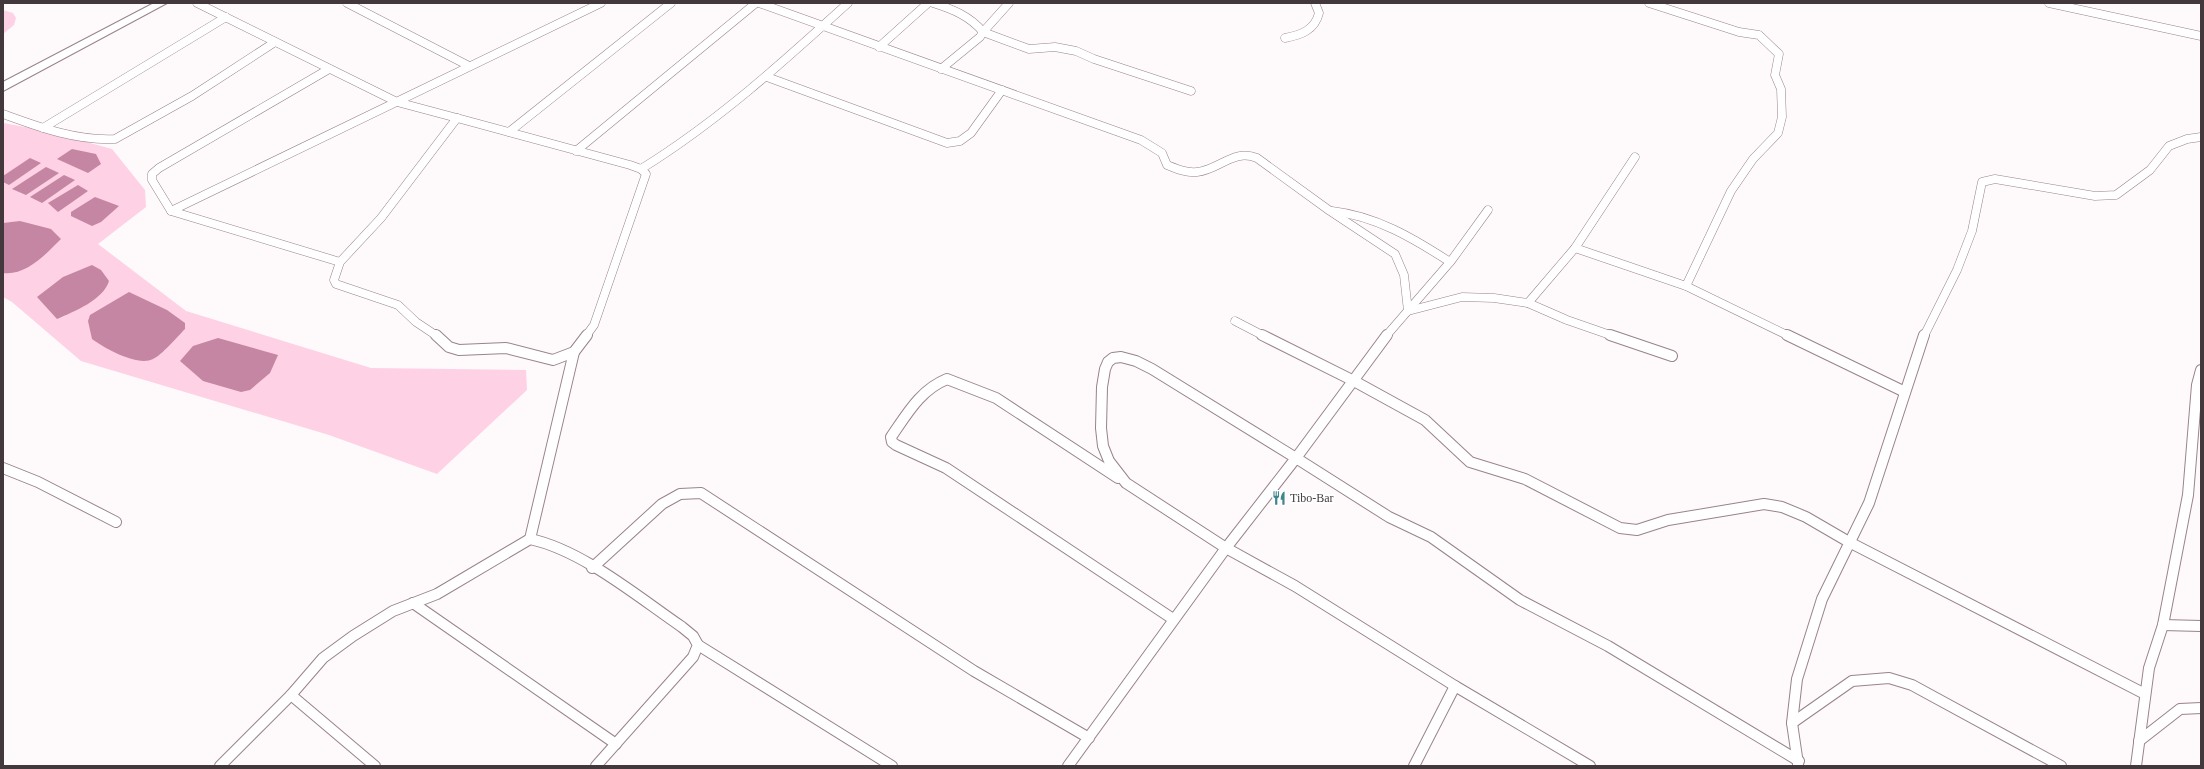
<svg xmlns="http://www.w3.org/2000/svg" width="2204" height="769" viewBox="0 0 2204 769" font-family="Georgia,serif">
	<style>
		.green { fill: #fed1e4 }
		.water { fill: #c486a2 }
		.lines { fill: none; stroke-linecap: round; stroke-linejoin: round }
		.street-far1-casing { stroke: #99838c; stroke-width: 9 }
		.street-casing { stroke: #99838c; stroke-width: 12 }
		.primary-casing { stroke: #99838c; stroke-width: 2 }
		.street-far1 { stroke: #fff; stroke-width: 8 }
		.street { stroke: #fff; stroke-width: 10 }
		.primary { fill: #fff; fill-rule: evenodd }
		.labels { text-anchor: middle; stroke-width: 4; stroke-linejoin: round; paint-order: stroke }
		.poi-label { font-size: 12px; fill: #43393d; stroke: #fff; text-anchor: start }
	</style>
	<rect width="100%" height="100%" fill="#fef9fb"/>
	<g class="green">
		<path d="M3,10L13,13L16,18L14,25L3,34Z"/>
		<path d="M3,123L42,130L112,149L145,190L146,207L98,244L186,311L371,368L526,370L527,390L437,474L329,435L81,361L12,302L3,297Z"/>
	</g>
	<g class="water">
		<path d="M72,149L96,154L101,164L88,173L57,159Z"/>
		<path d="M30,158L41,163L9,185L3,182V176Z"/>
		<path d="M46,167L59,173L26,195L12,189Z"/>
		<path d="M64,175L75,180L42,203L30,197Z"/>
		<path d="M78,185L88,191L58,212L48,203Z"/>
		<path d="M95,197L119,206L101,222L92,226L71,216V212Z"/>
		<path d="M20,221L51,229L61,239C46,254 26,276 3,273V223Z"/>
		<path d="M92,265L101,270L109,281C103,300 75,311 57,319L37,297L63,277Z"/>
		<path d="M129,292L167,310L185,323V329C177,337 162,355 153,359C138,367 104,348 92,339L88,321L90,315Z"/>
		<path d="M218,338L278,355L270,373L250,390L241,392L203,381L180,361L193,346Z"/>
	</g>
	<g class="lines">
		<defs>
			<g id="street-far1">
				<path d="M197,3L397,102L457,118"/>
				<path d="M347,3L469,66"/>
				<path d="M759,3L1141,140L1162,153L1167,165C1177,169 1186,173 1197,172C1219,170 1234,148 1257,158L1330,211L1395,254L1404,275L1408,311L1462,297L1494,298L1528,303L1575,248L1635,157"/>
				<path d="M933,3C952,9 970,16 983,32L980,37L941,69"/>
				<path d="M1009,3L983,32L1029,49L1055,47L1076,51L1094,59L1191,91"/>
				<path d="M1649,3L1739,32L1759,35L1779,54L1775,75L1781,89L1782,117L1778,133L1753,159L1731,191L1686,286"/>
				<path d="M2049,3L2201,36"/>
				<path d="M1285,38C1301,35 1315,30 1319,13L1315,3"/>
				<path d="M879,47L928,3"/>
				<path d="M329,69L159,168L152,174V180L171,211L340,262"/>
				<path d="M767,77L947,143L960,141L971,133L1002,90"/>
				<path d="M3,114C39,127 76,141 115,139L192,96L275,42"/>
				<path d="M457,118L630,165L641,169L646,174L594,325L586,336"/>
				<path d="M43,128L226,17"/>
				<path d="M509,132L671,3"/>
				<path d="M576,151L756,3"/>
				<path d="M641,169C717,122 782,63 848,3"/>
				<path d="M171,211L601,3"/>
				<path d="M1332,211C1376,216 1413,238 1450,262"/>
				<path d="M1575,248L1686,286L1789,336"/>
				<path d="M1528,303L1567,320L1613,336"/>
				<path d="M1235,321L1264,336"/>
				<path d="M437,336L416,322L398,305L336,284L334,280L340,262L381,218L457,118"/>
				<path d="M1386,336L1451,261L1488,210"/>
				<path d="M1924,336L1957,270L1972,231L1982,182L1995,179L2095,196L2116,195L2150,170L2169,146L2187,139L2201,137"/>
			</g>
			<g id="street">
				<path d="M436,335L449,347L459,350L506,348L553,360L574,352L587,335"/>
				<path d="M1262,335L1354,381L1425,420L1470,462L1525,479L1620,528L1637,530L1668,520L1764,504L1782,507L1806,517L1849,542L2145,694"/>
				<path d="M1610,335L1672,356"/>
				<path d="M1787,335L1905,392"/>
				<path d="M1121,357L1136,361L1152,369L1296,458L1226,548L1126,483L1109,461L1103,446L1101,428L1102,387L1105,369L1108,362L1113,358Z"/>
				<path d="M1296,458L1389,517L1431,537L1520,600L1608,646L1799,761"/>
				<path d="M1296,458L1387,335"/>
				<path d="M3,468L38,482L116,522"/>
				<path d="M1118,478L996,398L947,379C920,390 907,414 891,437L892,442L896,445L946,468L1173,619"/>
				<path d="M530,539L574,352"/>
				<path d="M592,568L662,504L680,494L701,493L974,671L1089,738"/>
				<path d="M413,603L616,744"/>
				<path d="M2163,625L2201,626"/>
				<path d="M698,645L892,766"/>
				<path d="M291,695L375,766"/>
				<path d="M1792,723L1852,681L1889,678L1912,685L2061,766"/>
				<path d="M2139,741L2180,709L2201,708"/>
				<path d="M1798,764L1792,723L1797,679L1822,599L1869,503L1924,335"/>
				<path d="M220,766L291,695L323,658L353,636L393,611L437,594L530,539C582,550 638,597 682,627L693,636L698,645L693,657L596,766"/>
				<path d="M1068,766L1226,548L1295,586L1455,686L1590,766"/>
				<path d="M1414,766L1455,686"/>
				<path d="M2136,766L2149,668L2163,625L2188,495L2197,385L2201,370"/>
			</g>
			<path id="primary" d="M154,3H167L3,91V82Z"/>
		</defs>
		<use href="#street-far1" class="street-far1-casing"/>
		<use href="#street" class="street-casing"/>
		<use href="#primary" class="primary-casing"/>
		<use href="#street-far1" class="street-far1"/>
		<use href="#street" class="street"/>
		<use href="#primary" class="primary"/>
	</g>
	<defs>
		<symbol id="restaurant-bare" viewBox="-9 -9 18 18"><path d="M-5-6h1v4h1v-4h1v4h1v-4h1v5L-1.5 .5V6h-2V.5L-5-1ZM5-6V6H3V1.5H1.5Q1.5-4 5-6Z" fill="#3e868b" stroke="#fff" stroke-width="2.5" paint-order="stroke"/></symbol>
	</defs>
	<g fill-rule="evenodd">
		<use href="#restaurant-bare" x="1269" y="488" width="20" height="20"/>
	</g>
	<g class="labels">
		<g class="poi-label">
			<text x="1290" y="502">Tibo-Bar</text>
		</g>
	</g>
	<rect width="2204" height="769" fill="none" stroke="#43393d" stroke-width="8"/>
</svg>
